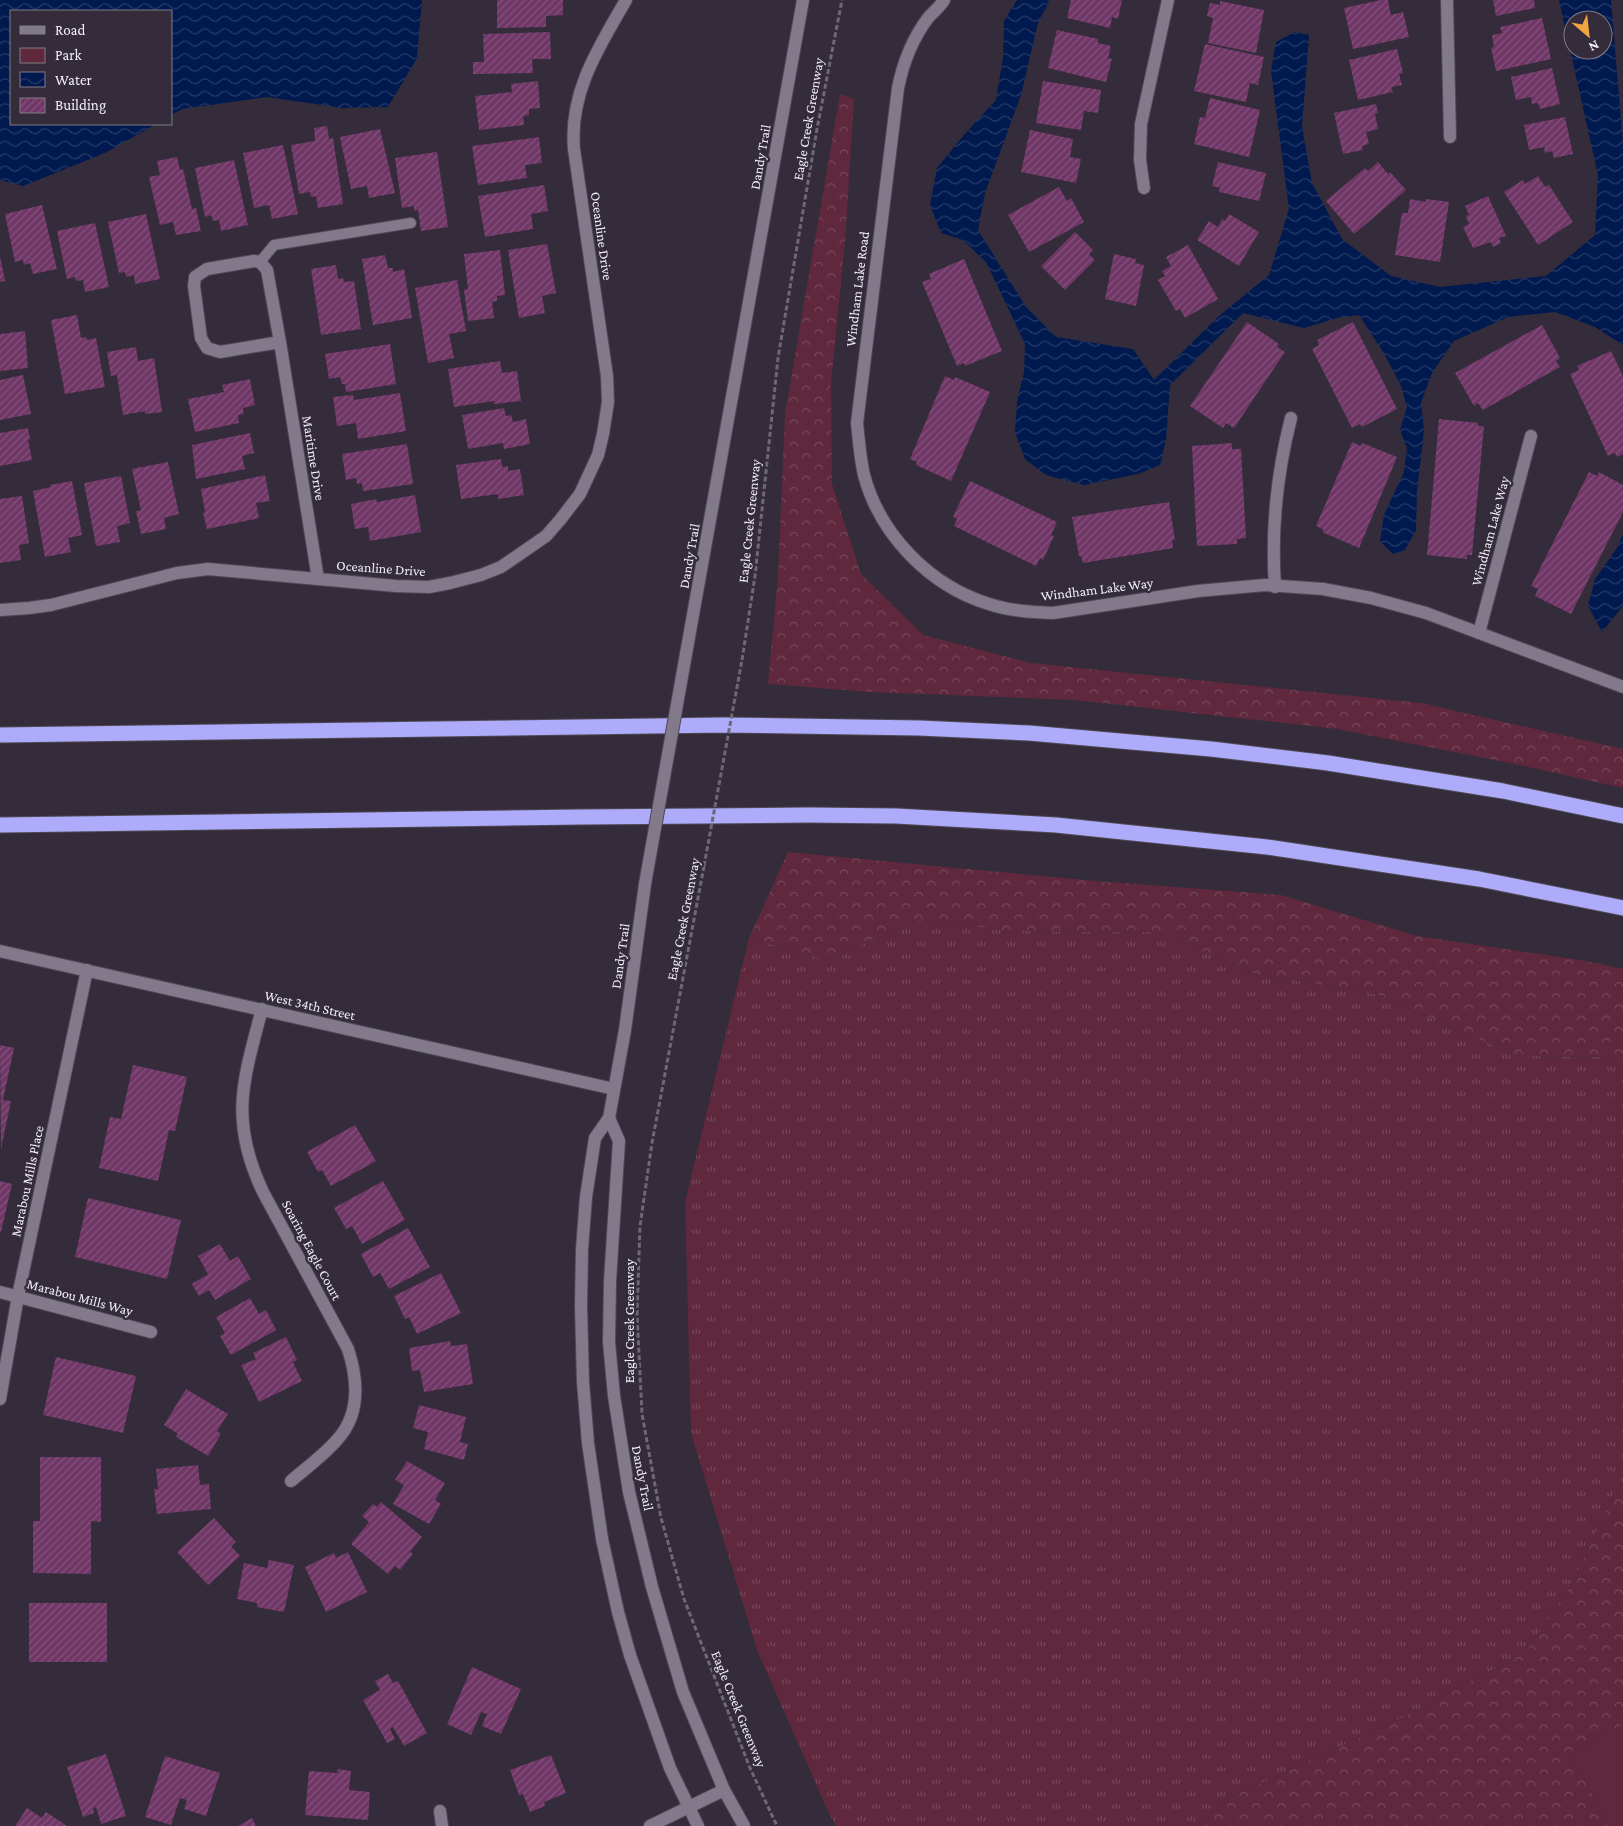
<svg xmlns="http://www.w3.org/2000/svg" width="1623" height="1826" viewBox="0 0 1623 1826" font-family="'Crimson Pro',serif">
	<style>
		.grass { fill: url(#grass-tufts) }
		.forest { fill: url(#forest-crowns) }
		.park { fill: #5f283d }
		.water { fill: url(#water-waves); fill-rule: evenodd }
		.building { fill: url(#building-hatch) }
		.lines { fill: none; stroke-linecap: round; stroke-linejoin: round }
		.lane-casing { stroke: #4f4954; stroke-width: 12 }
		.street-casing { stroke: #4f4954; stroke-width: 14 }
		.secondary-casing { stroke: #4f4954; stroke-width: 14 }
		.highway-casing { stroke: #4f4954; stroke-width: 17 }
		.path { stroke: #6f6874; stroke-width: 3; stroke-dasharray: 5 2.5; stroke-linecap: butt }
		.lane { stroke: #827a8a; stroke-width: 10 }
		.street { stroke: #827a8a; stroke-width: 12 }
		.secondary { stroke: #827a8a; stroke-width: 12 }
		.highway { stroke: #adabfa; stroke-width: 15 }
		.secondary-bridge-casing { stroke: #4f4954; stroke-width: 14; stroke-linecap: butt }
		.path-bridge { stroke: #6f6874; stroke-width: 3; stroke-dasharray: 5 2.5; stroke-linecap: butt }
		.secondary-bridge { stroke: #827a8a; stroke-width: 12 }
		.labels { text-anchor: middle; stroke-width: 5; stroke-linejoin: round; paint-order: stroke }
		.street-label { font-size: 14px; fill: #f3eef7; stroke: #342c3a }
	</style>
	<defs>
		<pattern id="grass-tufts" width="24" height="20" patternUnits="userSpaceOnUse" patternTransform="scale(1.25)"><rect width="24" height="20" fill="#5f283d"/><path d="M3 7l-1-3M5 7V3M7 7l1-3M15 17l-1-3M17 17v-4M19 17l1-3" fill="none" stroke="#76485a"/></pattern>
		<pattern id="forest-crowns" width="20" height="18" patternUnits="userSpaceOnUse" patternTransform="scale(1.25)"><rect width="20" height="18" fill="#5f283d"/><path d="M2 6a3 3 0 1 1 6 0M12 15a3 3 0 1 1 6 0" fill="none" stroke="#76485a"/></pattern>
		<pattern id="water-waves" width="16" height="10" patternUnits="userSpaceOnUse" patternTransform="scale(1.25)"><rect width="16" height="10" fill="#00194e"/><path d="M0 5q4-4 8 0t8 0" fill="none" stroke="#263b68"/></pattern>
		<pattern id="building-hatch" width="6" height="6" patternUnits="userSpaceOnUse" patternTransform="scale(1.25)"><rect width="6" height="6" fill="#6f3666"/><path d="M-1 1l2-2M0 6l6-6M5 7l2-2" fill="none" stroke="#84537d"/></pattern>
	</defs>
	<rect width="100%" height="100%" fill="#342c3a"/>
	<path class="grass" d="M919,920L1010,931L1158,932L1252,973L1380,995L1517,1056L1623,1057V1475L1572,1584L1525,1653L1389,1724L1233,1796L1195,1826H836L827,1809L757,1650L691,1433L685,1202L749,938L826,960Z"/>
	<g class="forest">
		<path d="M840,94L854,99L845,241L831,383L832,484L861,574L923,635L1031,663L1421,703L1623,749V788L1520,765L1337,729L1075,700L870,692L768,684L778,576L785,414Z"/>
		<path d="M788,852L1096,881L1281,895L1417,936L1586,961L1623,969V1057L1517,1056L1380,995L1252,973L1158,932L1010,931L919,920L826,960L749,938Z"/>
		<path d="M1623,1475V1826H1195L1233,1796L1389,1724L1525,1653L1572,1584Z"/>
	</g>
	<path class="park" d="M1623,1724V1826H1609L1570,1753Z"/>
	<g class="water">
		<path d="M0,0H422L417,58L388,107L343,108L267,97L182,109L171,115V11H11V124H156L105,153L23,186L0,180Z"/>
		<path d="M1017,0H1047L1049,2L1038,23L1021,95L985,193L978,230L1026,307L1056,337L1133,349L1154,380L1219,316L1269,275L1289,209L1271,71L1276,42L1295,32L1309,35L1302,127L1312,183L1342,239L1391,276L1440,287L1546,276L1595,235L1598,175L1559,0H1611L1623,145V345L1595,327L1555,312L1508,317L1454,341L1432,373L1421,403L1424,430L1417,492L1416,530L1405,550L1393,554L1380,541L1384,515L1404,472L1407,448L1400,430L1407,407L1401,386L1385,355L1359,315L1337,318L1304,328L1243,313L1170,385L1166,440L1160,465L1138,474L1084,485L1046,475L1025,459L1015,432L1017,402L1024,372L1025,344L986,262L963,240L941,233L930,205L937,168L963,136L996,100L1003,57L1004,21ZM1573,20H1603V50H1573Z"/>
		<path d="M1623,534V606L1602,632L1588,606L1595,579L1617,548Z"/>
	</g>
	<g class="building">
		<path d="M497,0H563V15L546,16V27L497,28Z"/>
		<path d="M1071,0H1122L1118,19L1112,17L1110,28L1067,18Z"/>
		<path d="M1381,0H1388L1391,15L1403,12L1409,37L1353,49L1344,8Z"/>
		<path d="M1493,0H1534L1535,8L1496,16Z"/>
		<path d="M1220,1L1264,10L1256,53L1208,43L1213,18L1207,16L1210,3L1220,5Z"/>
		<path d="M1542,18L1551,59L1496,71L1491,48L1494,47L1492,35L1502,33L1500,27Z"/>
		<path d="M1057,30L1098,39V43L1111,46L1108,58L1112,59L1106,82L1048,68Z"/>
		<path d="M550,32L551,59H532L533,73L473,74V62H484L483,34Z"/>
		<path d="M1205,44L1264,57L1258,85L1250,83L1246,102L1194,91Z"/>
		<path d="M1397,49L1403,73L1399,74L1402,85L1391,87L1393,92L1358,100L1349,60Z"/>
		<path d="M1552,68L1560,104L1540,109L1538,103L1532,104L1531,97L1516,100L1511,77Z"/>
		<path d="M538,81L540,108L529,109V115L523,116L524,125L479,130L475,96L512,92L511,84Z"/>
		<path d="M1043,81L1101,90L1098,113L1084,111L1081,130L1036,123Z"/>
		<path d="M1210,98L1260,110L1249,157L1194,144L1200,117L1205,118Z"/>
		<path d="M1376,104L1378,113L1375,114L1378,129L1366,132L1369,144L1362,146L1363,150L1343,154L1334,113Z"/>
		<path d="M1565,117L1573,154L1554,158L1552,151L1545,153L1544,147L1529,150L1524,125Z"/>
		<path d="M327,126L329,139L333,138L343,204L318,208L316,196L311,197L310,192L299,194L291,145L315,141L314,128Z"/>
		<path d="M380,129L395,193L369,198L367,186L351,189L340,137Z"/>
		<path d="M1030,130L1073,139L1070,157L1081,159L1076,183L1021,172Z"/>
		<path d="M539,137L542,163L525,165L527,178L478,185L472,146Z"/>
		<path d="M283,145L298,214L272,219L269,205L254,208L243,153Z"/>
		<path d="M437,152L448,227L421,231L418,210L414,211V206L402,208L395,158Z"/>
		<path d="M177,157L180,170L183,169L192,209L196,208L201,231L176,235L173,222L160,225L149,177L160,175L157,161Z"/>
		<path d="M234,160L248,225L221,231L219,220L213,221L211,215L205,217L195,168Z"/>
		<path d="M1218,162L1266,173L1259,201L1219,192L1220,188L1212,186Z"/>
		<path d="M1378,162L1388,174L1390,172L1406,190L1354,234L1326,201L1365,168L1368,171Z"/>
		<path d="M1538,176L1545,187L1549,185L1573,222L1538,245L1504,192L1523,180L1525,184Z"/>
		<path d="M544,185L548,211L531,214L533,229L485,237L478,196Z"/>
		<path d="M1059,187L1067,201L1071,198L1084,222L1029,252L1008,215Z"/>
		<path d="M1488,196L1506,236L1499,238L1501,243L1493,247L1491,242L1473,248L1463,227L1469,224L1466,216L1469,215L1465,206Z"/>
		<path d="M1410,199L1426,202V199L1449,202L1440,262L1395,255L1402,213H1408Z"/>
		<path d="M42,205L57,269L33,274L30,263L24,265L23,260L15,262L5,214Z"/>
		<path d="M146,214L160,279L135,284L134,275L126,277L125,272L119,273L108,222Z"/>
		<path d="M1229,214L1259,232L1239,266L1197,240L1209,221L1218,227L1222,219L1225,221Z"/>
		<path d="M95,223L109,287L85,292L83,280L76,281L75,277L67,279L57,231Z"/>
		<path d="M1075,232L1093,250L1089,254L1095,260L1065,290L1041,266Z"/>
		<path d="M547,244L556,293L542,296L545,313L519,318L508,250Z"/>
		<path d="M1188,245L1218,299L1185,318L1180,309L1176,311L1158,280L1165,276L1162,271L1171,266L1166,257Z"/>
		<path d="M500,250L505,295L497,296V301L492,302L494,318L468,321L464,290L468,289L464,254Z"/>
		<path d="M1114,254L1136,259L1135,263L1144,265L1136,306L1105,299Z"/>
		<path d="M385,255L388,268H393V272L404,269L412,318L373,325L362,259Z"/>
		<path d="M0,256L5,281L0,282Z"/>
		<path d="M964,259L1002,351L965,366L964,363L957,366L922,282L931,279L929,274Z"/>
		<path d="M336,265L338,279L343,278L344,282L354,281L361,329L321,335L311,269Z"/>
		<path d="M457,280L466,331L449,334L454,358L428,363L415,288Z"/>
		<path d="M77,315L81,338L86,337L87,340L96,338L105,387L65,394L51,320Z"/>
		<path d="M1247,322L1279,344L1277,347L1285,352L1234,428L1226,423L1223,428L1190,406Z"/>
		<path d="M1353,322L1397,409L1362,427L1360,424L1352,428L1312,349L1319,345L1317,340Z"/>
		<path d="M1542,325L1560,358L1556,361L1560,367L1483,410L1478,403L1474,406L1455,373Z"/>
		<path d="M25,331L28,368L0,371V334Z"/>
		<path d="M390,344L396,384L346,392L345,384H342L340,377L329,379L325,354Z"/>
		<path d="M136,347L138,361L154,358L162,412L145,414V411L123,415L117,375L111,376L107,352Z"/>
		<path d="M1611,351L1623,376V454L1617,457L1615,453L1608,456L1570,374L1579,370L1577,366Z"/>
		<path d="M500,361L502,373L517,371L521,401L494,404V401L454,407L448,369Z"/>
		<path d="M23,375L31,414L0,420V380Z"/>
		<path d="M945,376L954,380L955,377L990,392L951,481L916,465L917,462L910,459Z"/>
		<path d="M250,379L255,405L243,408L244,414L238,415L239,423L195,432L188,399L224,392L222,385Z"/>
		<path d="M400,393L406,431L358,439L356,423L337,426L333,397L353,395L354,400Z"/>
		<path d="M504,408L506,416L511,415L513,422L526,419L530,444L504,449L503,443L468,449L462,415Z"/>
		<path d="M1439,419L1478,423V426H1484L1472,555H1467V559L1427,555Z"/>
		<path d="M28,428L30,439L28,440L32,460L0,466V433Z"/>
		<path d="M250,433L254,453L242,456L245,469L196,479L192,445Z"/>
		<path d="M1352,442L1361,446L1362,443L1397,457L1359,548L1322,532L1324,530L1316,526Z"/>
		<path d="M1232,443V449H1241L1246,538L1237,539V544L1197,546L1192,446Z"/>
		<path d="M407,444L413,484L363,491L362,483L357,484L356,478L346,480L342,454Z"/>
		<path d="M501,459L502,467L508,466V471L520,469L524,495L498,499V494L461,499L456,465Z"/>
		<path d="M168,462L179,514L164,518L166,529L141,534L136,511L141,510L132,469Z"/>
		<path d="M1589,472L1597,476L1599,472L1623,485V512L1571,614L1535,596L1538,589L1531,586Z"/>
		<path d="M265,475L270,501L256,503L259,518L207,529L203,513L205,512L201,489Z"/>
		<path d="M121,476L130,523L117,526L120,542L96,546L84,483Z"/>
		<path d="M72,481L82,535L68,538L71,552L45,557L33,491L51,487L50,485Z"/>
		<path d="M970,481L1057,522L1051,535L1054,536L1043,560L1040,558L1036,566L954,526L957,519L953,517Z"/>
		<path d="M415,495L421,532L370,541L368,527L355,529L351,504L376,499L377,502Z"/>
		<path d="M22,496L29,543L19,545L21,560L0,563V499Z"/>
		<path d="M1169,502L1175,540H1172L1173,548L1083,563L1081,556H1079L1072,517Z"/>
		<path d="M0,1045L14,1048L3,1100L11,1101L1,1149Z"/>
		<path d="M133,1065L187,1077L175,1131L169,1130L158,1181L99,1168L110,1117L121,1119Z"/>
		<path d="M355,1125L376,1161L331,1186L322,1170L318,1172L307,1152Z"/>
		<path d="M0,1181L12,1184L1,1232H0Z"/>
		<path d="M383,1181L405,1220L362,1244L352,1226L346,1229L334,1208Z"/>
		<path d="M88,1198L181,1220L167,1279L75,1257Z"/>
		<path d="M408,1228L430,1267L389,1289L380,1273L373,1277L361,1254Z"/>
		<path d="M220,1244L230,1261L238,1256L251,1279L215,1300L209,1290L199,1296L192,1284L208,1274L198,1256Z"/>
		<path d="M441,1273L461,1313L417,1334L409,1317L405,1319L394,1296Z"/>
		<path d="M250,1298L259,1314L266,1310L276,1330L231,1355L220,1336L225,1333L216,1317Z"/>
		<path d="M286,1337L297,1360L293,1362L302,1381L259,1402L241,1365L256,1359L253,1353Z"/>
		<path d="M450,1341L451,1346L467,1344L473,1384L424,1392L420,1370L412,1371L409,1348Z"/>
		<path d="M56,1357L136,1376L123,1433L43,1415Z"/>
		<path d="M186,1389L228,1414L217,1431L221,1434L208,1456L176,1437L178,1434L164,1425Z"/>
		<path d="M419,1405L466,1417L460,1442L468,1444L464,1460L424,1449L428,1432L413,1428Z"/>
		<path d="M40,1457H101V1522L91,1521V1574L33,1573V1521H40Z"/>
		<path d="M407,1461L445,1483L435,1500L441,1504L429,1524L393,1504L404,1485L395,1480Z"/>
		<path d="M198,1465L200,1485L209,1484L211,1509L157,1514L154,1489H158L156,1469Z"/>
		<path d="M381,1502L422,1537L410,1552L413,1554L400,1570L395,1566L388,1574L351,1544L369,1522L362,1516L373,1504L377,1507Z"/>
		<path d="M214,1518L236,1542L231,1546L240,1556L208,1585L177,1552Z"/>
		<path d="M348,1552L367,1592L326,1612L305,1567L334,1553L336,1558Z"/>
		<path d="M269,1560L294,1565L284,1612L257,1607V1603L237,1599L244,1563L267,1568Z"/>
		<rect x="29" y="1603" width="78" height="59"/>
		<path d="M472,1667L521,1689L501,1734L482,1726L487,1714L481,1712L471,1735L447,1724Z"/>
		<path d="M388,1674L393,1683L398,1681L427,1733L404,1746L393,1727L390,1729L395,1739L387,1743L363,1700L380,1690L375,1681Z"/>
		<path d="M106,1754L126,1816L101,1824L96,1807L93,1808L94,1813L83,1817L67,1767Z"/>
		<path d="M551,1755L566,1793L544,1802L545,1806L530,1812L523,1794L519,1795L510,1770Z"/>
		<path d="M165,1756L220,1773L206,1816L184,1809L187,1800L180,1798L171,1825L145,1817Z"/>
		<path d="M338,1769L351,1771L349,1790L370,1792L368,1820L305,1815L309,1771L337,1773Z"/>
		<path d="M27,1808L42,1818L46,1812L67,1826H15Z"/>
		<path d="M252,1818L256,1826H238Z"/>
	</g>
	<g class="lines">
		<defs>
			<path id="lane" d="M260,262L274,245L411,223"/>
			<g id="street">
				<path d="M944,0C940,7 933,12 928,18C913,38 903,63 898,88L857,423C859,441 860,458 864,475C880,535 930,586 989,604C1010,611 1031,612 1053,613L1198,591L1265,585L1323,589L1371,598L1426,613L1623,687"/>
				<path d="M1447,0L1450,137"/>
				<path d="M1144,188L1140,160L1141,124L1168,0"/>
				<path d="M254,261L260,262L267,270L280,342L220,352L207,348L201,338L194,286L195,277L207,269Z"/>
				<path d="M280,342L318,579"/>
				<path d="M1275,587C1271,530 1277,473 1291,418"/>
				<path d="M0,610L29,608L51,605L177,573L208,569L396,586L429,587L450,583L481,575L501,567L546,536L560,520L580,494L598,455L603,434L608,402L607,376L574,149C569,92 599,47 626,0"/>
				<path d="M1479,633L1531,436"/>
				<path d="M262,1009C243,1081 229,1120 263,1192L348,1349C358,1380 361,1414 337,1440C324,1455 306,1468 291,1481"/>
				<path d="M0,1292L151,1332"/>
				<path d="M0,1399L18,1296L87,970"/>
				<path d="M440,1811L442,1826"/>
				<path d="M650,1826L724,1790"/>
			</g>
			<g id="secondary">
				<path d="M686,654L803,0"/>
				<path d="M645,884L625,1030L609,1118L595,1138L586,1197L582,1249L581,1306L583,1382L588,1443L602,1539L618,1612L630,1655L670,1768L698,1826"/>
				<path d="M0,951L614,1089"/>
				<path d="M609,1118L619,1141L610,1281L609,1342L614,1396L629,1492L652,1587L683,1692L724,1790L744,1826"/>
			</g>
			<g id="highway">
				<path d="M0,735L724,725L919,728L1029,733L1211,749L1328,763L1503,791L1623,816"/>
				<path d="M0,825L580,817L809,815L896,816L1056,825L1267,847L1479,879L1623,908"/>
			</g>
		</defs>
		<use href="#lane" class="lane-casing"/>
		<use href="#street" class="street-casing"/>
		<use href="#secondary" class="secondary-casing"/>
		<use href="#highway" class="highway-casing"/>
		<g class="path">
			<path d="M742,660L755,576L778,358L817,129L842,0"/>
			<path d="M704,866L652,1143L640,1226L637,1314L642,1414L661,1518L684,1599L750,1768L777,1826"/>
		</g>
		<use href="#lane" class="lane"/>
		<use href="#street" class="street"/>
		<use href="#secondary" class="secondary"/>
		<use href="#highway" class="highway"/>
		<defs>
			<path id="secondary-bridge" d="M645,884L686,654"/>
		</defs>
		<use href="#secondary-bridge" class="secondary-bridge-casing"/>
		<path class="path-bridge" d="M704,866L742,660"/>
		<use href="#secondary-bridge" class="secondary-bridge"/>
	</g>
	<g class="labels">
		<g class="street-label">
			<text transform="translate(808 119) rotate(-80)" y="5">Eagle Creek Greenway</text>
			<text transform="translate(760 157) rotate(-80)" y="5">Dandy Trail</text>
			<text transform="translate(602 236) rotate(82)" y="5">Oceanline Drive</text>
			<text transform="translate(857 289) rotate(-83)" y="5">Windham Lake Road</text>
			<text transform="translate(314 458) rotate(81)" y="5">Maritime Drive</text>
			<text transform="translate(749 521) rotate(-84)" y="5">Eagle Creek Greenway</text>
			<text transform="translate(1490 531) rotate(-75)" y="5">Windham Lake Way</text>
			<text transform="translate(689 556) rotate(-80)" y="5">Dandy Trail</text>
			<text transform="translate(381 568) rotate(4)" y="5">Oceanline Drive</text>
			<text transform="translate(1097 589) rotate(-7)" y="5">Windham Lake Way</text>
			<text transform="translate(683 919) rotate(-79)" y="5">Eagle Creek Greenway</text>
			<text transform="translate(620 956) rotate(-82)" y="5">Dandy Trail</text>
			<text transform="translate(310 1005) rotate(13)" y="5">West 34th Street</text>
			<text transform="translate(27 1181) rotate(-78)" y="5">Marabou Mills Place</text>
			<text transform="translate(312 1250) rotate(62)" y="5">Soaring Eagle Court</text>
			<text transform="translate(80 1297) rotate(15)" y="5">Marabou Mills Way</text>
			<text transform="translate(629 1321) rotate(-90)" y="5">Eagle Creek Greenway</text>
			<text transform="translate(643 1478) rotate(79)" y="5">Dandy Trail</text>
			<text transform="translate(739 1709) rotate(68)" y="5">Eagle Creek Greenway</text>
		</g>
	</g>
	<rect x="10" y="10" width="162" height="115" fill="#342c3a" stroke="#807a86"/>
	<rect x="20" y="26" width="25" height="8" fill="#827a8a" stroke="#807a86"/>
	<text x="55" y="35" font-size="15" fill="#f3eef7">Road</text>
	<rect x="20" y="48" width="25" height="15" fill="#5f283d" stroke="#807a86"/>
	<text x="55" y="60" font-size="15" fill="#f3eef7">Park</text>
	<rect x="20" y="72" width="25" height="15" fill="url(#water-waves)" stroke="#807a86"/>
	<text x="55" y="85" font-size="15" fill="#f3eef7">Water</text>
	<rect x="20" y="98" width="25" height="15" fill="url(#building-hatch)" stroke="#807a86"/>
	<text x="55" y="110" font-size="15" fill="#f3eef7">Building</text>
	<g transform="translate(1588 35) rotate(152)"><circle r="24" fill="#342c3a" stroke="#807a86"/>
	<path d="M0-4L9 19L0 12L-9 19Z" fill="#f1a540"/>
	<text y="-8" font-size="14" font-weight="bold" text-anchor="middle" fill="#f3eef7">N</text>
	</g>
</svg>
